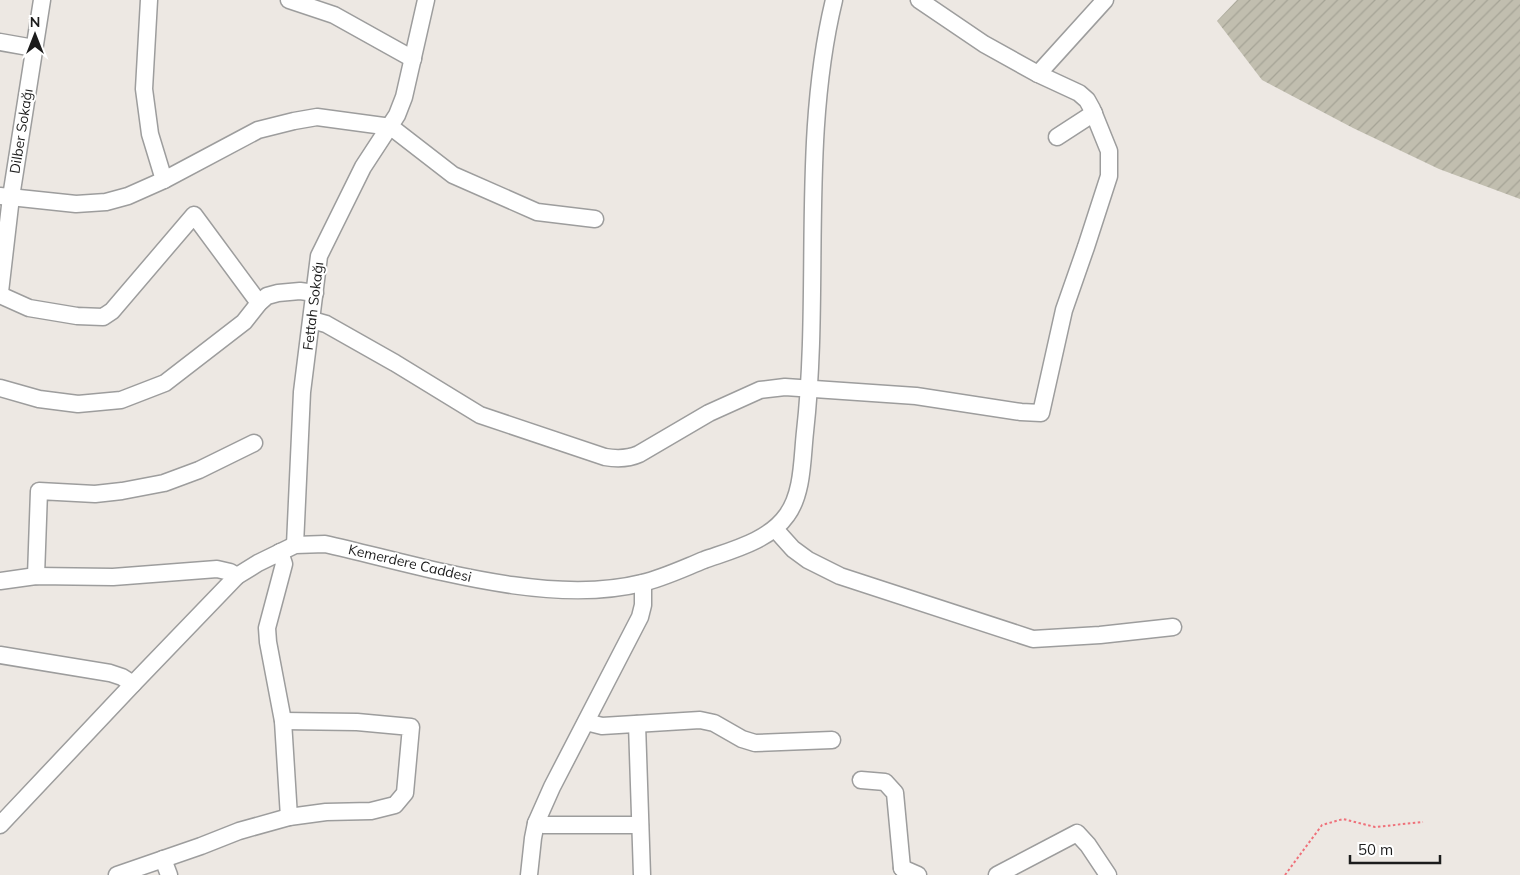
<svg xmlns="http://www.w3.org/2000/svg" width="1520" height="875" viewBox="0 0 1520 875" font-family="Mulish,sans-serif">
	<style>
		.construction { fill: url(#construction-furrows) }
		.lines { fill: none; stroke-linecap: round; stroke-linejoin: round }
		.minor-casing { stroke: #9d9d9d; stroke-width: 19 }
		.path { stroke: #ef717a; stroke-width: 2; stroke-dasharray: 2.5 2.5; stroke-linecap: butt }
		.minor { stroke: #fff; stroke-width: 16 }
		.labels { text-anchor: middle; stroke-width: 4; stroke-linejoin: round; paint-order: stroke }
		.street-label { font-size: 14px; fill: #1c1c1c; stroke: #fff }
	</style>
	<defs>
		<pattern id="construction-furrows" width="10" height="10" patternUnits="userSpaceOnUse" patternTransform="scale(1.25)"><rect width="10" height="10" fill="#c1beaf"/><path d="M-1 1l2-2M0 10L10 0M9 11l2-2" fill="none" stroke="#a5a396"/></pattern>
	</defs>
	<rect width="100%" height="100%" fill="#ede8e3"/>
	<path class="construction" d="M1237,0H1520V199L1439,169L1353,128L1262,80L1217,21Z"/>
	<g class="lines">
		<defs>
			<g id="minor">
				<path d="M149,0L144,89L150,134L164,180"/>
				<path d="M289,0L334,15L413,59"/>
				<path d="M0,42L34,48"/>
				<path d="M1038,74L1105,0"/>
				<path d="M1057,137L1094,113"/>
				<path d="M0,196L76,204L106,202L128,196L164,180L258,130L294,121L317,117L391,127L453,175L537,212L595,219"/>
				<path d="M0,292L11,197L42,0"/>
				<path d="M0,295L29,308L77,316L103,317L112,311L194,215L259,303"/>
				<path d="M312,320L326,324L395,363L480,415L605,457C617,459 628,459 639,454L709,413L760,390L785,387L916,396L1021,412L1041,413L1064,310L1086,247L1109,176V151L1092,109L1087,100L1079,93L1038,74L984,44L919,0"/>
				<path d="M0,388L39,399L78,404L121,400L165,383L244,322L259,303L267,296L278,293L300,291L315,293"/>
				<path d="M775,529L793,549L808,560L840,576L1033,639L1100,635L1173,627"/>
				<path d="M295,545L302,392L319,256L363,167L397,115L404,97L426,0"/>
				<path d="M280,552L284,564L267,628L268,642L283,721L289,817"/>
				<path d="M36,576L39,491L95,494L122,491L164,483L199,470L254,443"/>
				<path d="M0,581L36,576L113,577L217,569L230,572L237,576"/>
				<path d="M0,655L110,673L122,677L133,684"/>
				<path d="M586,722L602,726L700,720L714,723L742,739L755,743L832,740"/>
				<path d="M637,724L642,875"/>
				<path d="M861,780L885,782L895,793L902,868"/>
				<path d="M536,823L544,825H640"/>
				<path d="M0,825L133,684L237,576L258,563L295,545L325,544C419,565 547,607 642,583C663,578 684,568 704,560C732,550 769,541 787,515C803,493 802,459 805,432C821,290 800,140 834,0"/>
				<path d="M163,859L169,875"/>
				<path d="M902,868L918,875"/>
				<path d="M117,875L201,846L239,831L289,817L326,812L371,811L395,805L405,793L411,727L357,722L283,721"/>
				<path d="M529,875L533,838L536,823L552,787L640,617L643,605V583"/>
				<path d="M997,875L1077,833L1088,845L1108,875"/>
			</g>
		</defs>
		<use href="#minor" class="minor-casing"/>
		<path class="path" d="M1285,875L1322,825L1343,819L1375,827L1423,822"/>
		<use href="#minor" class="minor"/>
	</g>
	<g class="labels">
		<g class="street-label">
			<text transform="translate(21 131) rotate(-81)" y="5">Dilber Sokağı</text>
			<text transform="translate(313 306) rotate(-83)" y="5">Fettah Sokağı</text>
			<text transform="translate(410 563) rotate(13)" y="5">Kemerdere Caddesi</text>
		</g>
	</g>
	<g transform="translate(35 35)" stroke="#ffffff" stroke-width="4" paint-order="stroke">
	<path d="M0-4L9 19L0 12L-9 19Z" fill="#1c1c1c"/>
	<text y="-8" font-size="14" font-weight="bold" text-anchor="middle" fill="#1c1c1c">N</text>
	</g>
	<path d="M1350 855v8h90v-8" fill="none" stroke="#1c1c1c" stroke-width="2.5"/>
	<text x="1358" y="855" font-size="15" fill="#1c1c1c" stroke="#ffffff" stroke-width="4" paint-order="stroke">50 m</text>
</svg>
